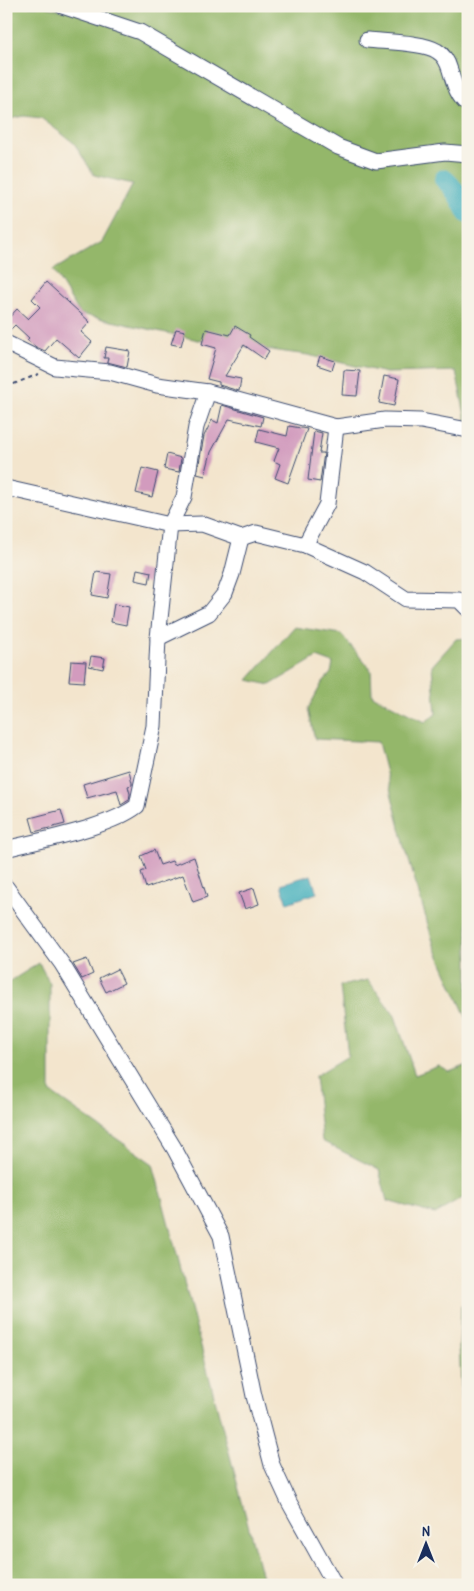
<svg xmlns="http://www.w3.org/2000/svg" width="474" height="1591" viewBox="0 0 474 1591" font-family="'Patrick Hand',sans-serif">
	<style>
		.forest { fill: #94b76b; stroke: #587364 }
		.water { fill: #3faebc; stroke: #2d6e8d }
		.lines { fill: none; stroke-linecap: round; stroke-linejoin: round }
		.river { stroke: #3faebc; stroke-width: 20 }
		.building { fill: #d29bbe }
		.minor-casing { stroke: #3b4a6f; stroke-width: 17 }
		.path { stroke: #3b4a6f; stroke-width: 2; stroke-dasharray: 4 4; stroke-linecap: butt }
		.minor { stroke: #fff; stroke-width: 15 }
	</style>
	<rect width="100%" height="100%" fill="#f7f3e8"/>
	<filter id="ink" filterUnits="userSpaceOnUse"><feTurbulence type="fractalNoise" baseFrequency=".02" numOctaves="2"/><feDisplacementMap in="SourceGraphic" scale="10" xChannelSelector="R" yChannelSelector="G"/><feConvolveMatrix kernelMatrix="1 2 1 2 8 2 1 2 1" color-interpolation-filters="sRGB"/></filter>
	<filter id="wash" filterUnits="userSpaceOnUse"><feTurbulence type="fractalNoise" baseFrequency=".0096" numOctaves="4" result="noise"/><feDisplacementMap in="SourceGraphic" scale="20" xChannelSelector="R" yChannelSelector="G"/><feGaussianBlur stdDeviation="1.12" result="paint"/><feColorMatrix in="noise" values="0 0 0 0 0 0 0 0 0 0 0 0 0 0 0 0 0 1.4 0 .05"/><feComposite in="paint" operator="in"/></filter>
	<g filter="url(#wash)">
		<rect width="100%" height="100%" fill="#f3e5cd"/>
		<g class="forest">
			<path d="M6,6H43L64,11L66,6H468V430L456,371L386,373L308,355L203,341L80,314L53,270L102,242L133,184L94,175L74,143L41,118L24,116L6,120Z"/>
			<path d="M294,627L341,634L371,670L372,695L425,722L436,714L432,666L456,639L468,638V1021L434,945L405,847L378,742L315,739L308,709L322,683L331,673L333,663L317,657L270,685L248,680Z"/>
			<path d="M39,963L50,984V1092L153,1164L264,1585H6V984Z"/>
			<path d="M368,980L395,1016L415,1075L439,1066L449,1072L468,1065V1195L435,1214L387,1201L379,1170L322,1141L315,1076L348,1056L340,986Z"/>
			<path d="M461,1305H468V1439L464,1435L459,1347Z"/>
		</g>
		<path class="water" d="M311,875L317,893L287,903L281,884Z"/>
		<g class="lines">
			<path class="river" d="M444,179C455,188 461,201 468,214"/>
		</g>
		<g id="blocks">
			<g class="building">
				<path d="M46,282L90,322L81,332L92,342L79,358L56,338L45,351L36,347L27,340L29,338L15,325L6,334V321L17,309L28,319L40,307L32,299Z"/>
				<path d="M235,326L250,335L249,337L269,351L264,359L244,345L225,376L241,379L239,391L219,385V382L207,379L216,348L202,344L206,329L230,335Z"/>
				<path d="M176,329L185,331L181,346L171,344Z"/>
				<path d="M106,347L130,351L127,367L107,362L108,358H104Z"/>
				<path d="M320,356L335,361L332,370L317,365Z"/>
				<path d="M344,370L360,371L357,396L342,395Z"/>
				<path d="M384,376L399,379L394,406L379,403Z"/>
				<path d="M222,405L263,417L261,426L229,419L211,452L205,476L197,474L204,436L212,420L218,423Z"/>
				<path d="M289,426L307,429L288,483L275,478L280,464L274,461L279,448L256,442L259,429L287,436Z"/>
				<path d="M314,431L322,433L319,453H324L320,482L308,480Z"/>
				<path d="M167,454L181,458L179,472L164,469Z"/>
				<path d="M142,468L158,472L152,497L136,493Z"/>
				<path d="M137,569L151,572L149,583L135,580Z"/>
				<path d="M96,572L111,574L107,598L92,595Z"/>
				<path d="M114,604L129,607L126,625L111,622Z"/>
				<path d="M91,656L105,658L103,669L89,666Z"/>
				<path d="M71,661L86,662L84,682L69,681Z"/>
				<path d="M129,770L132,783V785L128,786L130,794L129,800L121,805L117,790L87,798L83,784Z"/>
				<path d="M61,810L65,824L34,832L30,818Z"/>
				<path d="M154,850L160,865L172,861L174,865L194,857L207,897L193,902L183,875L146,888L141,872L146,870L141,856Z"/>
				<path d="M254,888L259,904L245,909L239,893Z"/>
				<path d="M87,959L93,974L82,979L73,964Z"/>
				<path d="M117,969L124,983L106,992L99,978Z"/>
			</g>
		</g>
	</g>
	<g filter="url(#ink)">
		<use href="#blocks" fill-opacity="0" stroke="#3b4a6f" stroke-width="1"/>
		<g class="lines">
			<defs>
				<g id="minor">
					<path d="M62,6L140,32L338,147L376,161L445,152L468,154"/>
					<path d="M367,40C384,42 424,42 437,51C444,55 448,63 450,70C454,83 457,96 468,105"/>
					<path d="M6,343L55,367L110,372L157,385L208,392L336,427L385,420L421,421L468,430"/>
					<path d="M6,488L170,525L202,524L241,538L256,533L305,545L365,572L406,599L459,600L468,609"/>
					<path d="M305,545L327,504L336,427"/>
					<path d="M158,638L209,613L225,593L232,574L241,538"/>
					<path d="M6,849C44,839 108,828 137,806L154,726L158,638L170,525L184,497L196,427L208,392"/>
					<path d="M6,887L62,964L174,1148L221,1236L254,1396L272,1465L289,1502L335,1585"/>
				</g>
			</defs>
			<use href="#minor" class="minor-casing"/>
			<path class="path" d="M6,387L39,374"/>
			<use href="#minor" class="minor"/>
		</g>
	</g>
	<rect width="474" height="1591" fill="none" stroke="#f7f3e8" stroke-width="25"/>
	<g transform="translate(426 1544)" stroke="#f7f3e8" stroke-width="4" paint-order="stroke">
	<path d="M0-4L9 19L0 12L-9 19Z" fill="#1b2f5e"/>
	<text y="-8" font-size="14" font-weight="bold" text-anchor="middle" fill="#1b2f5e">N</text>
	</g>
</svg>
